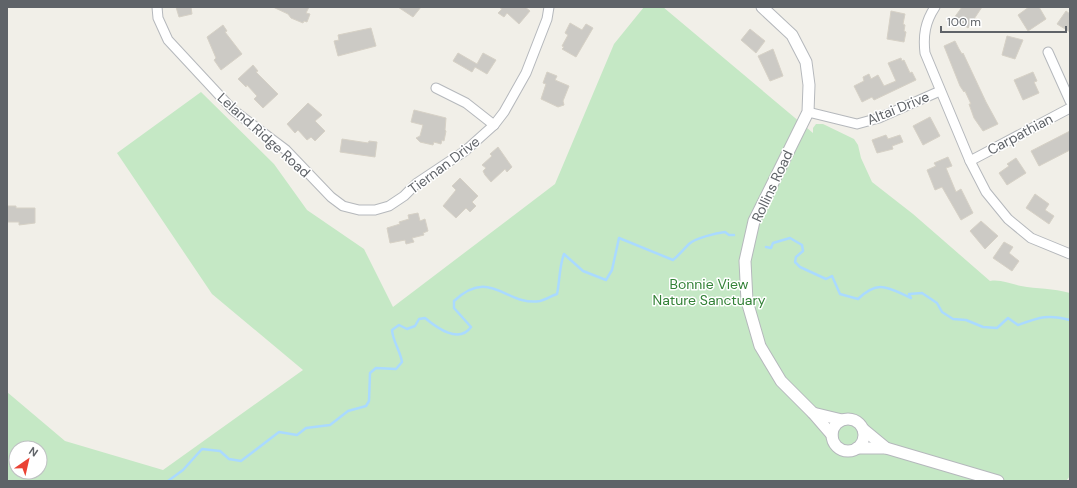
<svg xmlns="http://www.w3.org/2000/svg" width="1077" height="488" viewBox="0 0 1077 488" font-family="'DM Sans',sans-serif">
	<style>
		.green { fill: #c5e8c5; fill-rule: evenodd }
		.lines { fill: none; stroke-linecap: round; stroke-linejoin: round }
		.stream { stroke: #aadaff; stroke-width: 2.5 }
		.building { fill: #cccac5; stroke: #d6d1c6 }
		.minor-casing { stroke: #b5b8bc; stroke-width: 11 }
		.tertiary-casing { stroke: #b5b8bc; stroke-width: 13 }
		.minor { stroke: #fff; stroke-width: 9 }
		.tertiary { stroke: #fff; stroke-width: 11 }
		.labels { text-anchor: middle; stroke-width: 3; stroke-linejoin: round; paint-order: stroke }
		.street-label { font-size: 14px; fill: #5f6368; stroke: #fff }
		.park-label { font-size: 14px; fill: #348238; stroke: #fff }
	</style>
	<rect width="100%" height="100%" fill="#f1efe8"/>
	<path class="green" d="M644,7H663L813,133V128L816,124H823L854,139L858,145L861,158L872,182L913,214L990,281C1000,279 1011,284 1021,286C1037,289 1053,288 1070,293V476L1066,481H7V392L65,441L163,470L303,370L212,294L117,153L201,92L274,164L307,210L364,249L393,307L555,184L614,44ZM16,448H40V472H16Z"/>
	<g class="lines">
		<g class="stream">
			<path d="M766,247L771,248L773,243L790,238L802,245L803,251L796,257L795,262L800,267L826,279L832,276L840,294L858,299C879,279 888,288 911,298L909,294L922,293L937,303L942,312L953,319L966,320L983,327L997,328L1008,318L1018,325C1040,317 1048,314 1070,320"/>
			<path d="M168,481L183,470L202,449L220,451L229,459L241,461L279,432L297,435L306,428L330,425L348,411L366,406L369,401L370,373L376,368L396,369L402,362C400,350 393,342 392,330L399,325L407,329L415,326L419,319L425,318C437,328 459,344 471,327L454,308V301C491,266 506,307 540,301C545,300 551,296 557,294C560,280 559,267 564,254L583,271L606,280L612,270L619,238L673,260C679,255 684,249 689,244C695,238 717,233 725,232L729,235H734"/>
		</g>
	</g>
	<g class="building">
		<path d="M176,7H191L192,14L179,17Z"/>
		<path d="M273,7H309L306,13L310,14L307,22L304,21L303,23L291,18L288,14Z"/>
		<path d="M398,7H421L413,17Z"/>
		<path d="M499,7H525L530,11L519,24L507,13L504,17L498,13L502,9Z"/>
		<path d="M962,7H982L968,28L954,18Z"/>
		<path d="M1029,7H1039L1046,19L1028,31L1018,15Z"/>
		<path d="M891,11L905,14L903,24L905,25L904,31L906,32L904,42L887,39Z"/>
		<path d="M1066,11L1070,14V32L1057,24Z"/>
		<path d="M570,23L582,30L586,24L593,28L576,57L562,49L564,47L562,46L568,35L565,33Z"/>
		<path d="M223,25L227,31L225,32L242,54L221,70L214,60L216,58L207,37Z"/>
		<path d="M371,28L376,46L338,56L334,41L339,40L338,35Z"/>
		<path d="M750,29L765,41L756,53L741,40Z"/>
		<path d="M1007,36L1023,40L1015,59L1002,55Z"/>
		<path d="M955,41L959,49L962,54L963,53L986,102L998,124L983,131L974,118L969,104H971L965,91L964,92L960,86L944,46Z"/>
		<path d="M773,49L783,76L770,81L758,56Z"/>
		<path d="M458,53L477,64L483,53L496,60L487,74L475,67L472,72L453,61Z"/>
		<path d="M901,58L902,61L904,60L910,73L912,72L916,80L874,100L872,97L862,102L854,86L864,81L863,77L869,74L871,79L878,75L884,86L896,81L888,63Z"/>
		<path d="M253,65L258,71L256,72L278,94L263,108L254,99L257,96L247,85L246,87L238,79Z"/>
		<path d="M547,72L557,76L555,80L569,86L563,101L564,105L558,107L541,99L546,84L543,83Z"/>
		<path d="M1033,72L1037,81L1034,82L1039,93L1023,100L1014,80Z"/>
		<path d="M308,103L322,115L315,121L325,131L315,141L311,137L307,140L298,130L295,133L287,124Z"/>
		<path d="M414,110L446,118L445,130L446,131L444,141L442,140L441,144L434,142L433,145L420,142L416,138L420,136L423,125L411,122Z"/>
		<path d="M930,117L940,136L923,145L913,126Z"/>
		<path d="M1070,131V150L1039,166L1031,151Z"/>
		<path d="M886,135L888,139L900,135L903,142L892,146L893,149L877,153L872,140Z"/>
		<path d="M342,139L368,143L369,141L377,142L375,157L340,152Z"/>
		<path d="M498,147L512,167L507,172L505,169L491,182L485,175L483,171L486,168L482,165L492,156L490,154Z"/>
		<path d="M948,157L952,166L946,168L956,192L961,189L973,213L961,220L942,187L935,190L927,170L936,166L934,163Z"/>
		<path d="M1016,158L1026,173L1007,185L999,173L1009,166L1007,164Z"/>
		<path d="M460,178L478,196L472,202L476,206L470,212L466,208L456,218L443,206L456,190L452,186Z"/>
		<path d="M1035,194L1049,204L1045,210L1054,216L1049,224L1026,208Z"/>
		<path d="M7,206H16V208H35V223L19,225V222H7Z"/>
		<path d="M418,213L420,221L425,219L428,231L423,233L424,235L412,238L414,242L406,244L405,240L390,243L387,228L400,224L399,222L409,219L408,215Z"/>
		<path d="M981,221L998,236L985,249L970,231Z"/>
		<path d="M1004,242L1013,247L1009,253L1019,261L1012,271L993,258Z"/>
	</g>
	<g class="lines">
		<defs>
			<g id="minor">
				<path d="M157,7L158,18L168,40L233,110L286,150L331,197L343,206L359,210H375L389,206L404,196L417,183L465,151L494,125L504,112L526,73L547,19L549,7"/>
				<path d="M935,7C925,22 923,36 925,53L970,161L986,192L1008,219L1031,238L1070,254"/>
				<path d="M1048,52L1070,101"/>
				<path d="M436,88L466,103L494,125"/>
				<path d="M808,112L857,124L879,118L940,91"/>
				<path d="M970,161L1070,108"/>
			</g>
			<g id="tertiary">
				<path d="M762,7L792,35L806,62L809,85L808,112L754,221L745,261L747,301L760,346L781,381L813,413L832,435"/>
				<path d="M813,413L842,420"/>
				<circle cx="848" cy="435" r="16"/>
				<path d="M863,429L886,448"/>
				<path d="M857,448H886L998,481"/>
			</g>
		</defs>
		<use href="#minor" class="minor-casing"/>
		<use href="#tertiary" class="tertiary-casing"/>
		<use href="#minor" class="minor"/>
		<use href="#tertiary" class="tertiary"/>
	</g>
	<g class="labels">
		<g class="street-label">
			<text transform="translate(898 108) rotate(-22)" y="5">Altai Drive</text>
			<text transform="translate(1020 134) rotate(-28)" y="5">Carpathian</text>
			<text transform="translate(264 135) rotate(42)" y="5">Leland Ridge Road</text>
			<text transform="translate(444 165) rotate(-37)" y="5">Tiernan Drive</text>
			<text transform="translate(772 186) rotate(-65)" y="5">Rollins Road</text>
		</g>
		<g class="park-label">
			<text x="709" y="289">Bonnie View<tspan x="709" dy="16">Nature Sanctuary</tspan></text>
		</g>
	</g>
	<rect width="1077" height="488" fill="none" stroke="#5f6368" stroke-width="16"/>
	<g transform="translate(28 460) rotate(34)"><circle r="19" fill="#ffffff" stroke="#bfc1c3"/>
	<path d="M0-3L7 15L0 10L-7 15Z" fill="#ea4335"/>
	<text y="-6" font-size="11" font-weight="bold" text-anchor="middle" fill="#5f6368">N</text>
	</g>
	<path d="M941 26v6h125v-6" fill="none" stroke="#5f6368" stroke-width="2"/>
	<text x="947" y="26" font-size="12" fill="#5f6368" stroke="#ffffff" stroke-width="3" paint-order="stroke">100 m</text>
</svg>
